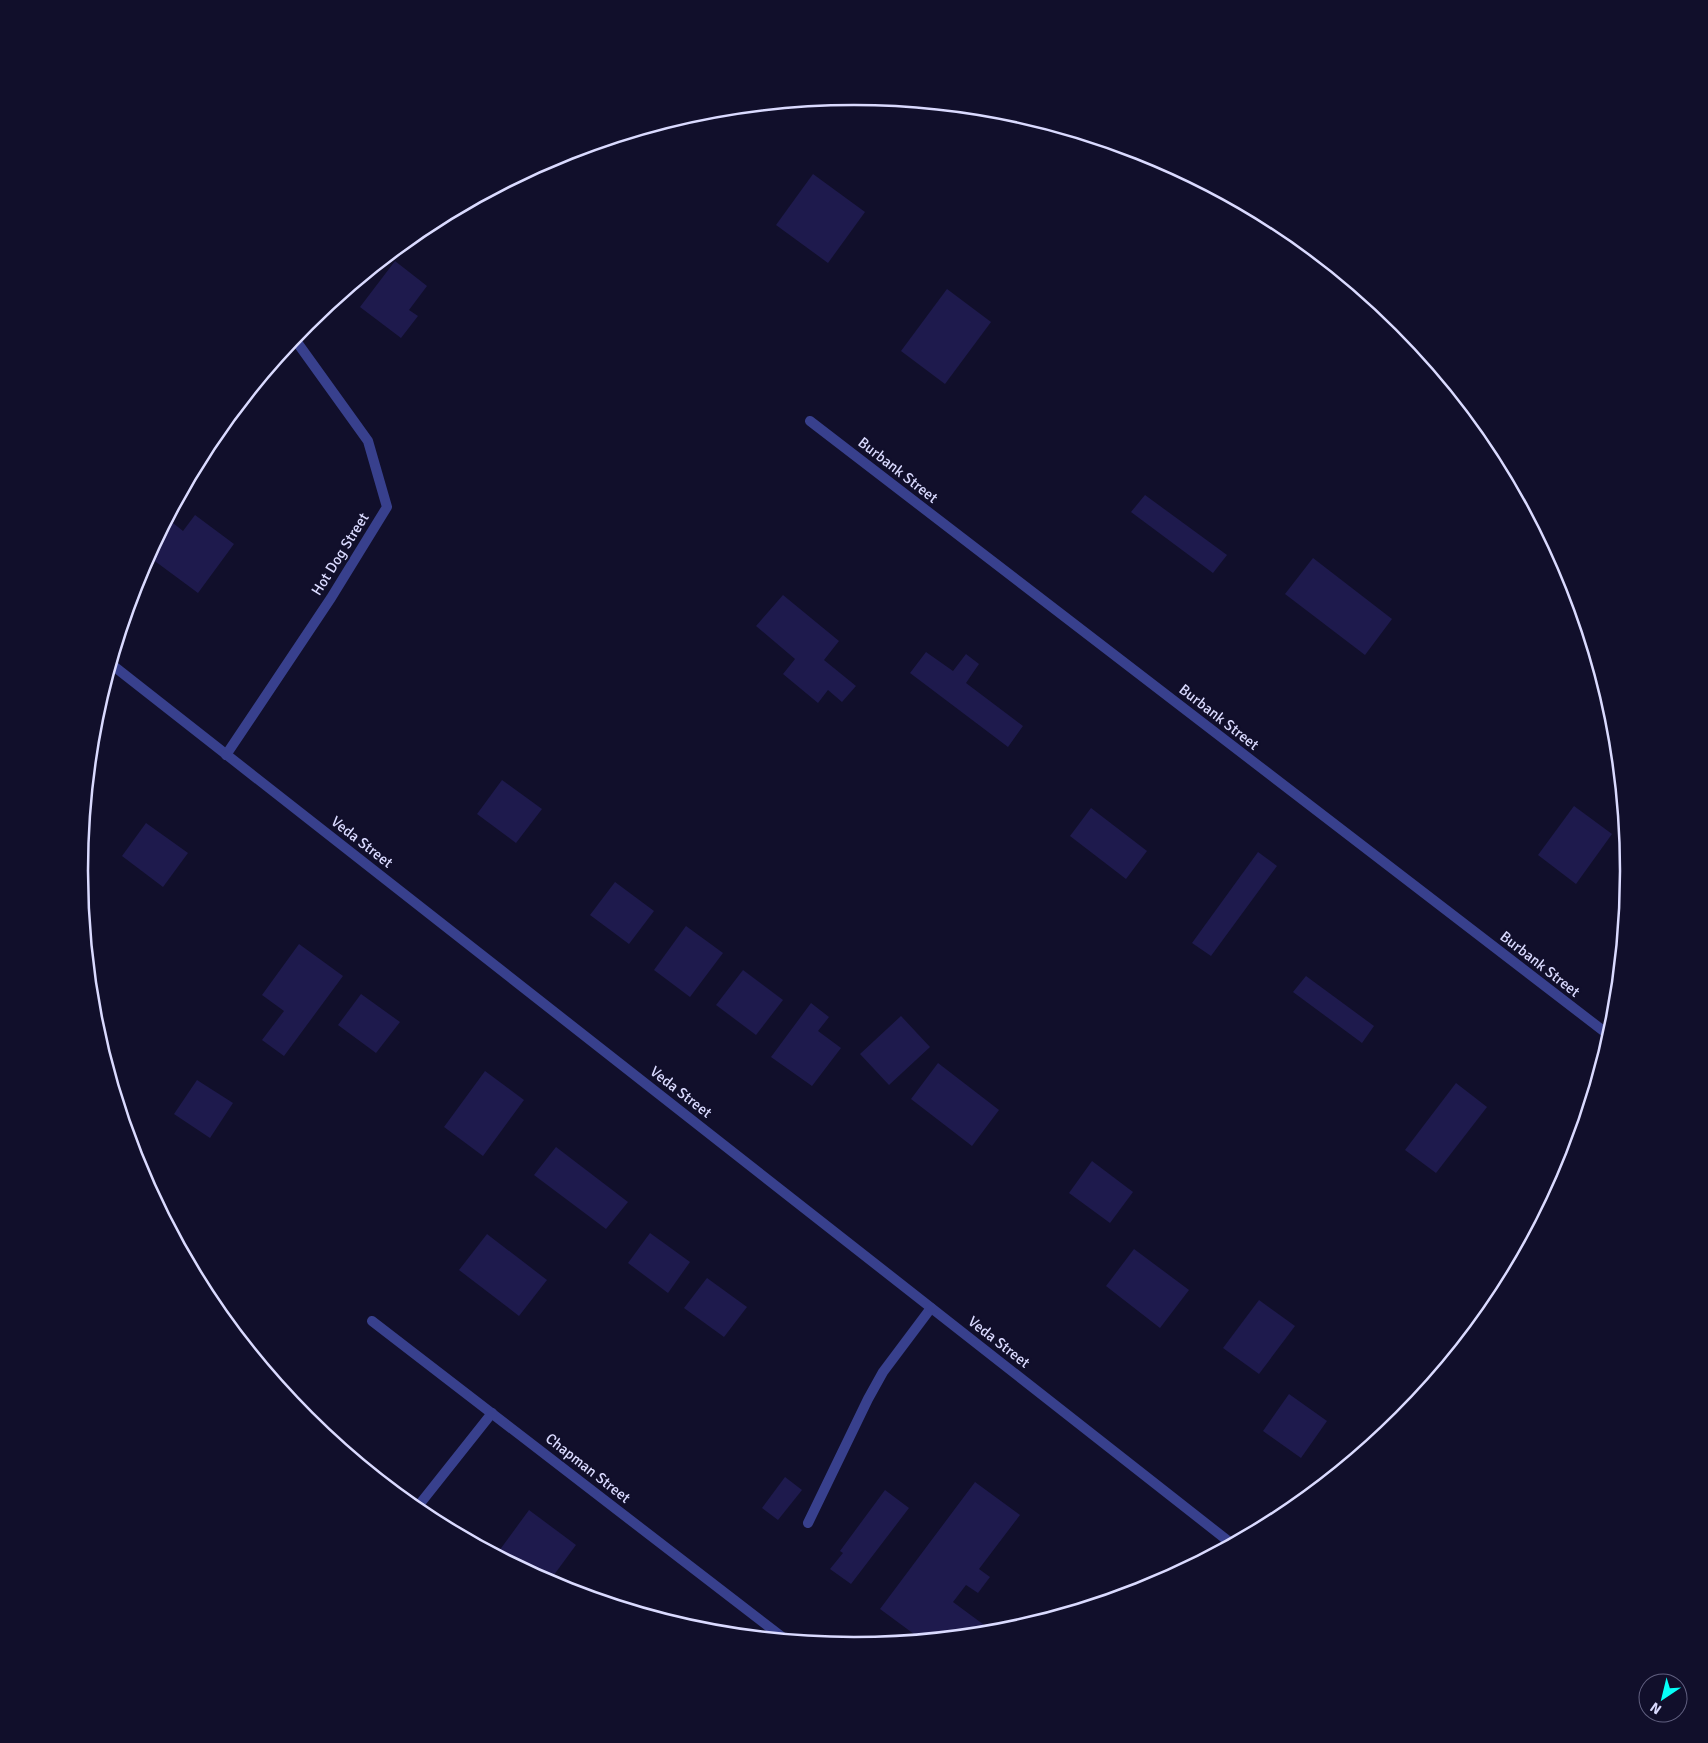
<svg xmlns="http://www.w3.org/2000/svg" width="1708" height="1743" viewBox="0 0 1708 1743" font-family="Signika,sans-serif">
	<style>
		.building { fill: #1e1a4d }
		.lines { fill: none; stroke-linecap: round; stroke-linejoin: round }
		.lane { stroke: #38408d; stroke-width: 10 }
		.street { stroke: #38408d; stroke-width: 10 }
		.labels { text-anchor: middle; stroke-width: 4.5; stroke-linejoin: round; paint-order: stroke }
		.street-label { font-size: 15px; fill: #dadaff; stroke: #110f2b }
		.rim { fill: none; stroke: #dadaff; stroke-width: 2.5 }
	</style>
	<rect width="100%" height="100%" fill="#110f2b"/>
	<g class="building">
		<path d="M813,174L865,212L828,263L776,225Z"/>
		<path d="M395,261L427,286L409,310L418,316L401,338L360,307Z"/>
		<path d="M947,289L991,322L945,384L901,351Z"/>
		<path d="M1145,495L1227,555L1213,573L1131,512Z"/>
		<path d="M195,515L234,544L198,593L148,556L168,519L183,531Z"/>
		<path d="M1313,558L1392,619L1365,655L1285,594Z"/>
		<path d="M783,595L839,641L824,660L856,686L842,702L828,690L818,703L783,674L795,659L756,626Z"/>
		<path d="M926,652L953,671L966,654L979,664L966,683L1023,726L1008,747L910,673Z"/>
		<path d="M502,780L542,809L516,843L477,814Z"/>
		<path d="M1574,806L1612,834L1576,884L1538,855Z"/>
		<path d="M1091,808L1147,851L1126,879L1070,836Z"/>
		<path d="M146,823L188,853L163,887L122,856Z"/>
		<path d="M1258,852L1277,866L1211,956L1192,943Z"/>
		<path d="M615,882L654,911L629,944L590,915Z"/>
		<path d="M686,926L723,953L690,997L654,970Z"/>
		<path d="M299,944L343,976L284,1056L262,1040L284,1011L262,995Z"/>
		<path d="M743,970L783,1000L756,1035L716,1005Z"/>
		<path d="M1306,976L1374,1026L1362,1043L1293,992Z"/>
		<path d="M361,994L400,1022L376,1053L338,1025Z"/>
		<path d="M811,1003L829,1017L818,1031L841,1048L812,1086L771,1057Z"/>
		<path d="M901,1016L930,1047L889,1085L860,1054Z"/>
		<path d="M938,1063L999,1110L972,1146L911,1099Z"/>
		<path d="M485,1071L524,1100L483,1156L444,1127Z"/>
		<path d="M197,1080L233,1103L210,1138L174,1114Z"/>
		<path d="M1456,1083L1487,1107L1436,1173L1405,1150Z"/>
		<path d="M556,1147L628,1202L606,1229L534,1175Z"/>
		<path d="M1092,1161L1133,1192L1110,1223L1069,1193Z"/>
		<path d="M650,1233L690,1262L668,1293L628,1263Z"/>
		<path d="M487,1234L547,1280L519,1316L459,1270Z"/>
		<path d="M1134,1249L1189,1290L1160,1328L1106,1286Z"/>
		<path d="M707,1278L747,1307L724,1337L684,1308Z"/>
		<path d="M1259,1300L1295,1326L1259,1374L1223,1348Z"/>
		<path d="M1289,1394L1327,1421L1301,1458L1263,1431Z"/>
		<path d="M785,1477L802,1490L778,1520L762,1508Z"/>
		<path d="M975,1482L1020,1515L979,1569L990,1577L978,1593L966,1585L953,1602L995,1633L922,1640L880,1609Z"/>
		<path d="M885,1490L909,1508L851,1584L830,1569L843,1553L840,1551Z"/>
		<path d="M529,1510L576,1545L548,1583L496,1555Z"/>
	</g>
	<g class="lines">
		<path class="lane" d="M808,1523L868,1399L883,1372L931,1308"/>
		<g class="street">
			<path d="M810,421L1610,1036"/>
			<path d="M111,664L1232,1544"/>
			<path d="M226,755L331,598L387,507L368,441L294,338"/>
			<path d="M372,1321L786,1640"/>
			<path d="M415,1510L492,1413"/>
		</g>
	</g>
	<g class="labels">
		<g class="street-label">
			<text transform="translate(898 470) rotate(38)" y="5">Burbank Street</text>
			<text transform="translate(340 554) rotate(-58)" y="5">Hot Dog Street</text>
			<text transform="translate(1219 717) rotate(38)" y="5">Burbank Street</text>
			<text transform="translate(362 842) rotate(38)" y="5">Veda Street</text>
			<text transform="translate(1540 964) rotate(38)" y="5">Burbank Street</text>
			<text transform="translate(681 1092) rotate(38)" y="5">Veda Street</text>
			<text transform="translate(999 1342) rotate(38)" y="5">Veda Street</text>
			<text transform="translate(588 1468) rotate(38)" y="5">Chapman Street</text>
		</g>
	</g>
	<path d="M0 0H1708V1743H0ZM88 871a766 766 0 1 1 1532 0a766 766 0 1 1-1532 0Z" fill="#110f2b" fill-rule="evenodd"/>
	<path class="rim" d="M88 871a766 766 0 1 1 1532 0a766 766 0 1 1-1532 0Z"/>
	<g transform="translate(1663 1698) rotate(215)"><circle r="24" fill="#110f2b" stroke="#616080"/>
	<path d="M0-4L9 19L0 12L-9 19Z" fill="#06fff7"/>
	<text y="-8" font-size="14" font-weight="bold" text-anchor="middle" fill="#dadaff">N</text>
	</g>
</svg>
